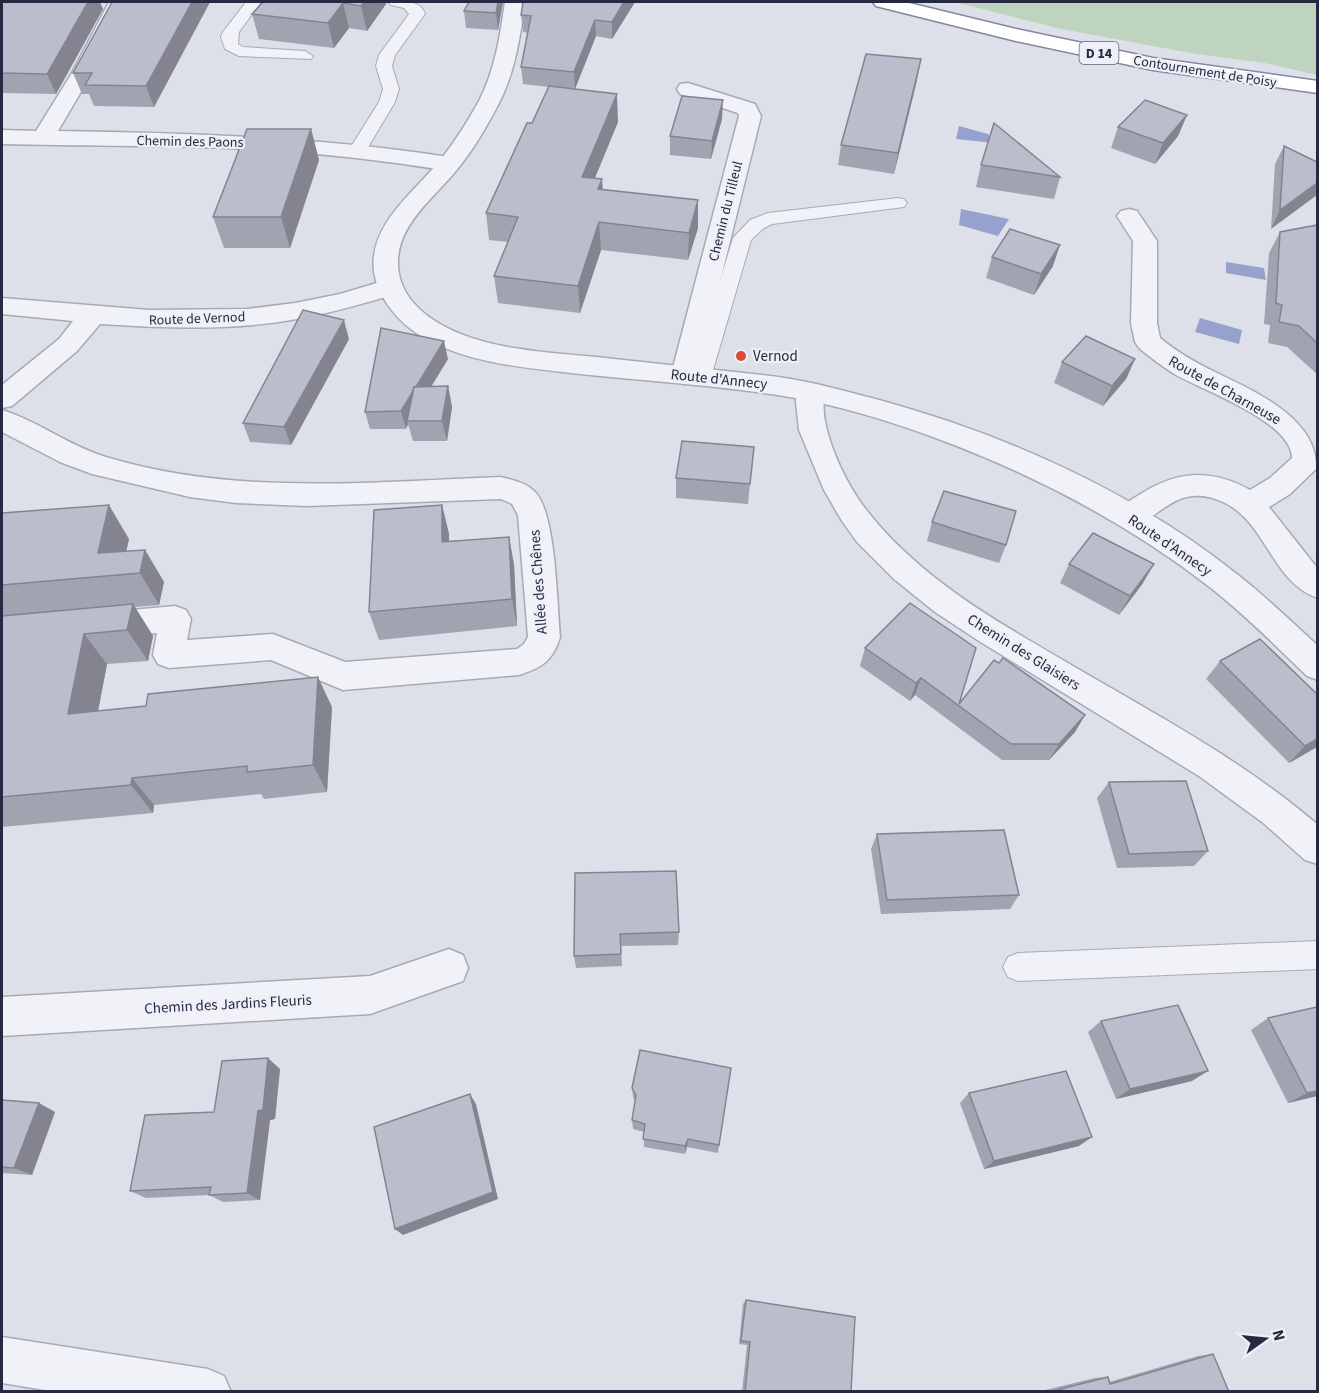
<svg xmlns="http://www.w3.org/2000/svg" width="1319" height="1393" viewBox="0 0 1319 1393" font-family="'Source Sans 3',sans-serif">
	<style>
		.green { fill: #bfd4bf }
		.water { fill: #96a2cd }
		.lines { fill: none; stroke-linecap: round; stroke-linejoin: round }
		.service-casing { stroke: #a7a9b7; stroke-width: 2 }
		.minor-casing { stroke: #a7a9b7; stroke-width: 3 }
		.tertiary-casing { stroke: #a7a9b7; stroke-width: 3 }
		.trunk-casing { stroke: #8488a1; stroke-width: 3 }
		.service { fill: #f1f2f7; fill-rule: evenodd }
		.minor { fill: #f1f2f7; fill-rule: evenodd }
		.tertiary { fill: #f1f2f7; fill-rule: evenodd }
		.trunk { fill: #fff; fill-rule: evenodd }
		.wall { fill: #a1a3b0 }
		.shaded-wall { fill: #838490 }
		.building { fill: #bbbdcd; stroke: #838490; stroke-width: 1.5 }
		.poi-dot { fill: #db4a37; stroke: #eeeff7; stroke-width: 2 }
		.labels { text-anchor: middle; stroke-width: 4.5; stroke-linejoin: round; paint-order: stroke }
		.shield { fill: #eeeff7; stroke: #626478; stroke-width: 1.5 }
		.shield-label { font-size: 14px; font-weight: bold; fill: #262942 }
		.far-street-label { font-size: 14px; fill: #262942; stroke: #eeeff7 }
		.poi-label { font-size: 15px; fill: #262942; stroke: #eeeff7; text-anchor: start }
		.street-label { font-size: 15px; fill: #262942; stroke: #eeeff7 }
	</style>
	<rect width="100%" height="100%" fill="#dee0e9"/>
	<path class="green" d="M954,2H1317V75L1264,63L1196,54L1061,29Z"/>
	<g class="water">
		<path d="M959,126L988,134L994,143L956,139Z"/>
		<path d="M961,209L1009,219L998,236L959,225Z"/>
		<path d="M1226,262L1264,268L1266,280L1226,273Z"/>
		<path d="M1200,318L1242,330L1239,344L1195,332Z"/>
	</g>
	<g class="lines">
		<defs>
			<g id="service">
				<path d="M246,2H261L239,32L238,44L243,47L305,51L313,56L311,59L239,56L225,49L221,37L223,32Z"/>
				<path d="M388,2C401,1 422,0 425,14L395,55L392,66L399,89L395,102L364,154H352L349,150L379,102L383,89L376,66L379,55L409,14L404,8L391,5Z"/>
				<path d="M898,198L904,199L907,203L904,207L772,224L764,228L751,240L711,377L708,382L701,384L694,382L691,377L733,238L750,220L768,213Z"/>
				<path d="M1318,941V969L1018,981L1008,977L1003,967L1008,957L1018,953Z"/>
			</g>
			<g id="minor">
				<path d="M109,2H128L92,73L58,131C189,133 319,137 449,157L457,159L460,164L457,169L449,171C375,159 301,151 226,148C151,145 76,146 2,144V130L36,131L72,73Z"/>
				<path d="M688,83L755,104L761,116L697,375L693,381L684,384L675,381L671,375L739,116L738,113L680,94L677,89L680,84Z"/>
				<path d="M1129,209L1137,211L1157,241V323L1160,338C1177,352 1196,363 1215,372C1250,389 1319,418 1316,469L1290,494L1269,507L1318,569V598C1272,583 1266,521 1223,502C1169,477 1155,535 1119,524L1114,516C1120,506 1129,501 1139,495C1177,471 1210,468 1250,490L1270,478L1292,458C1292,422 1205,391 1176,375C1163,367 1151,358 1139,348L1135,342L1131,323L1133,241L1117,216L1121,211Z"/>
				<path d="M390,279L399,281L403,287L399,293C365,303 332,313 297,319C232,331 165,328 100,324L77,351L12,406L2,408V385L59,339L73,321L2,314V298L149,310L247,309L295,303L340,294Z"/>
				<path d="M810,383L820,385C826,396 822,409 825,421C830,449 847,484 864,507C915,574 990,618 1061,659C1149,711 1240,758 1318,825V864L1305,860L1262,822L1199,776L979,641L935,612L894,579L857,542L842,521L824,490L799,430L796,402V392L800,385Z"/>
				<path d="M2,410C38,421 69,446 106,457C234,496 370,482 501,477C512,480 527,483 535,492C556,513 557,604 560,637C553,661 541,668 519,675L343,690L271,660L169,668L158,664L153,655L157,633L99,639L88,635L83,626L88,617L99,613L175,606L186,610L191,619L187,640L273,634L345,662L517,649L524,644L528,637L518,515L512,504L501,499L306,506L236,503L190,497L92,474L60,462L2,432Z"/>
				<path d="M449,949L463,955L468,968L463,981L370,1014L2,1036V997L370,976Z"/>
				<path d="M2,1337L208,1369L224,1376L231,1392H57L2,1383Z"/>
			</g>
			<path id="tertiary" d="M505,2H525C520,38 515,73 498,105C486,128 472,152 455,172C430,202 391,230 399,274C403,296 421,313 440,324C485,350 545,352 596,357C651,363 707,369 762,375C802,379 841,390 879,400C1007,435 1134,492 1238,575C1266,597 1292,622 1318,646V680L1307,676C1276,646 1245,615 1211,588C1131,526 1043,479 949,443C895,422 835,404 778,395C712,385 646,381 580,374C529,368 467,364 421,336C399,323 378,298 374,272C368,224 416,191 442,158C456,140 468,121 479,101C495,70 500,36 505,2Z"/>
			<path id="trunk" d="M873,2H905L1016,29L1153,58L1318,81V93L1153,70L1016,41L876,6Z"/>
		</defs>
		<use href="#service" class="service-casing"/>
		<use href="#minor" class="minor-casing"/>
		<use href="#tertiary" class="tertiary-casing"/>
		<use href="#trunk" class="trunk-casing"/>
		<use href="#service" class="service"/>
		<use href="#minor" class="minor"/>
		<use href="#tertiary" class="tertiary"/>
		<use href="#trunk" class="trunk"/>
	</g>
	<g class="wall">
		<path d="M2,2L103,9L56,94L2,93Z"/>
		<path d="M112,2H210L154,107L94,106L89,94H82L73,73Z"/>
		<path d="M263,2L386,4L367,31L349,28L334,48L259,39L252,14Z"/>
		<path d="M469,2H503L498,30L466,28L464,11Z"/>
		<path d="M635,2L612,39L596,36L575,89L618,122L595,178L602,179L603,190L698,228L688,260L601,250L580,313L498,303L494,276L508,242L489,240L486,213L532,123L549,87L523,84L521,67L528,33L523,32L521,15Z"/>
		<path d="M917,80L894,174L838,165L841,145Z"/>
		<path d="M1187,115L1178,136L1155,164L1111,148L1118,127Z"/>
		<path d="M722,119L711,159L670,155V136Z"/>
		<path d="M311,129L319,160L290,248H224L213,217Z"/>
		<path d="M1284,146L1317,162L1271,229L1275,164Z"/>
		<path d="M981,165L1060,177L1054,199L976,187Z"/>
		<path d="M1317,225V374L1287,347L1268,343L1270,325L1264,324L1269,253L1280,232Z"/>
		<path d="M992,257L1053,266L1034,295L986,278Z"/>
		<path d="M349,339L291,445L250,442L243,423Z"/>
		<path d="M448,359L431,387L448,386L452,407L447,441H413L408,424L406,429H370L365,412Z"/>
		<path d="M1135,359L1126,379L1103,406L1054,383L1062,362Z"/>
		<path d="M676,478L750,484L748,504L676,498Z"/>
		<path d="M442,505L449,534V541L509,537L514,565L517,626L379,640L369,612Z"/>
		<path d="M2,513L129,539L126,551L145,550L164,582L159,605L135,607L153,636L148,661L107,664L98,711L332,707L327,792L264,799L261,794L154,805L153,813L2,827Z"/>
		<path d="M932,522L1006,545L999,563L927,541Z"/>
		<path d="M1069,564L1143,583L1119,615L1060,583Z"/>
		<path d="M910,603L959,704L1085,715L1075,732L1049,760H1002L915,695L910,701L860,666L865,648Z"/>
		<path d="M1220,661L1317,747L1289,763L1206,679Z"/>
		<path d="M1109,782L1208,851L1194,866L1117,868L1097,798Z"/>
		<path d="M877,834L1019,895L1010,909L881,914L871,849Z"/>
		<path d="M575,873L679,932L678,945L621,946L622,966L576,968L574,956Z"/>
		<path d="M1317,1007V1096L1288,1103L1251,1030L1268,1018Z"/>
		<path d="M1101,1021L1192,1081L1116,1099L1088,1032Z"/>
		<path d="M280,1069L275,1119L270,1120L260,1200L223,1202L209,1195L146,1198L130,1191L214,1112Z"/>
		<path d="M632,1088L719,1145L718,1153L687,1147L685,1154L644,1147V1132L633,1129L632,1120L635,1101L633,1097Z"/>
		<path d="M969,1093L1079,1146L984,1169L960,1103Z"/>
		<path d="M2,1100L55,1112L32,1175L2,1173Z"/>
		<path d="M746,1300L851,1392H742L747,1345L739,1344L743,1304Z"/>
		<path d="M1213,1354L1229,1392L1041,1391L1095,1378L1108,1377L1109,1382L1198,1356Z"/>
	</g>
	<g class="shaded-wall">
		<path d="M88,2H100L103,9L56,94L47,74Z"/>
		<path d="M192,2H210L154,107L146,86Z"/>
		<path d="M364,2H386V4L367,31L361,6Z"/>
		<path d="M498,2H503L498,30L496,13Z"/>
		<path d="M624,2H635L612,39V22Z"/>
		<path d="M343,3L349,28L334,48L328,23Z"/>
		<path d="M595,20L596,36L575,89L574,72Z"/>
		<path d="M921,59L917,80L894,174L898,153Z"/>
		<path d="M617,94L618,122L584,204L582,177Z"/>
		<path d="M723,100L722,119L711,159L712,141Z"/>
		<path d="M1187,115L1178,136L1155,164L1163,143Z"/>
		<path d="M311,129L319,160L290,248L281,217Z"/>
		<path d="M602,179L603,207L598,189Z"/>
		<path d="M1317,183V195L1271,229L1280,210Z"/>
		<path d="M698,200V228L688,260L689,233Z"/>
		<path d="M599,222L601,250L580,313L578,286Z"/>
		<path d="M1060,245L1053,266L1034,295L1041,274Z"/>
		<path d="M344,320L349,339L291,445L284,427Z"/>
		<path d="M444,341L448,359L410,421H407L408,424L406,429L401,411Z"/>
		<path d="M1135,359L1126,379L1103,406L1112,386Z"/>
		<path d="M448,386L452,407L447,441L442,421Z"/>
		<path d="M109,505L129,539L121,575L98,553Z"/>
		<path d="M442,505L449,534V570L442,542Z"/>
		<path d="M509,537L514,565L517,626L512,599Z"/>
		<path d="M145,550L164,582L159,605L140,573Z"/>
		<path d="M1154,564L1143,583L1119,615L1130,596Z"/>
		<path d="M133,604L153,636L148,661L127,630Z"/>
		<path d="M84,634L107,664L92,743L68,714Z"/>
		<path d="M318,677L332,707L327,792L313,765Z"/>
		<path d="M921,678L915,695L910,701L916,683Z"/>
		<path d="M1085,715L1075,732L1049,760L1059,744Z"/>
		<path d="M1317,739V747L1289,763L1305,746Z"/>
		<path d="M132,778L154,805L153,813L131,785Z"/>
		<path d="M268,1058L280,1069L275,1119L270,1120L260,1200L247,1193L258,1111Z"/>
		<path d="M1208,1071L1192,1081L1116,1099L1130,1089Z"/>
		<path d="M1317,1091V1096L1288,1103L1307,1093Z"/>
		<path d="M470,1094L476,1104L498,1199L403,1235L395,1229Z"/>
		<path d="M39,1103L55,1112L32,1175L14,1168Z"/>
		<path d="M1092,1137L1079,1146L984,1169L994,1161Z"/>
		<path d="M688,1139L687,1147L685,1154V1146Z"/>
	</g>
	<g class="building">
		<path d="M2,2H88L47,74L2,73Z"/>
		<path d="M112,2H192L146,86L85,85L92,73H73Z"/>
		<path d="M263,2H364L361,6L343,3L328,23L252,14Z"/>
		<path d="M469,2H498L496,13L464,11Z"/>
		<path d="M523,2H624L612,22L595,20L574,72L521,67L531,16L521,15Z"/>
		<path d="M866,54L921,59L898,153L841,145Z"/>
		<path d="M549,86L617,94L582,177L602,179L598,189L698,200L689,233L599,222L578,286L494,276L518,217L486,213L527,123H532Z"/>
		<path d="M682,96L723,100L712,141L670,136Z"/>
		<path d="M1145,100L1187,115L1163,143L1118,127Z"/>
		<path d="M994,123L1060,177L981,165Z"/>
		<path d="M247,129H311L281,217H213Z"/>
		<path d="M1284,146L1317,162V183L1280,210Z"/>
		<path d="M1317,225V343L1299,326L1279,322L1282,305L1276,303L1280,232Z"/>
		<path d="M1010,229L1060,245L1041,274L992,257Z"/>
		<path d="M303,310L344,320L284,427L243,423Z"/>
		<path d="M381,328L444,341L416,387H414L412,393L401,411L365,412Z"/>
		<path d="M1086,336L1135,359L1112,386L1062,362Z"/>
		<path d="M448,386L442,421H407L414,387Z"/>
		<path d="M682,441L754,447L750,484L676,478Z"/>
		<path d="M944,491L1016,511L1006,545L932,522Z"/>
		<path d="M109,505L98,553L145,550L140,573L2,585V513Z"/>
		<path d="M442,505V542L509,537L512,599L369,612L374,510Z"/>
		<path d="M1093,533L1154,564L1130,596L1069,564Z"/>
		<path d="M910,603L976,648L959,704L994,660L999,663L1003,658L1085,715L1059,744H1011L921,678L916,683L865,648Z"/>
		<path d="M133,604L127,630L84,634L68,714L146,706L148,694L318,677L313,765L247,772V766L132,778L131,785L2,797V616Z"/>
		<path d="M1260,639L1317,694V739L1305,746L1220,661Z"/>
		<path d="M1186,781L1208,851L1129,854L1109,782Z"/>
		<path d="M1004,830L1019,895L887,900L877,834Z"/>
		<path d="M676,871L679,932L620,934L621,954L574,956L575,873Z"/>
		<path d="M1178,1005L1208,1071L1130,1089L1101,1021Z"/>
		<path d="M1317,1007V1091L1307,1093L1268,1018Z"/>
		<path d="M640,1050L731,1068L719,1145L688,1139L685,1146L643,1139L645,1124L632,1120L636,1095L632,1088Z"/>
		<path d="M268,1058L263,1110L258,1111L247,1193L209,1195L211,1187L130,1191L145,1115L214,1112L222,1061Z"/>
		<path d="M1066,1071L1092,1137L994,1161L969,1093Z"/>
		<path d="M470,1094L493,1192L395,1229L374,1127Z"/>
		<path d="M2,1100L39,1103L14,1168L2,1167Z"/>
		<path d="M746,1300L855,1317L851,1392H745L750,1342L741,1341Z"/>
		<path d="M1213,1354L1229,1392H1053V1391L1108,1377L1110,1384Z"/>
	</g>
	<circle class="poi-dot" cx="741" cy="356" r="6"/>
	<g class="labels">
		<rect class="shield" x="1079.5" y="42" width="39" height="22" rx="4.5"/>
		<g class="shield-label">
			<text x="1099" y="58">D 14</text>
		</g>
		<g class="far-street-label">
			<text transform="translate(1205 71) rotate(9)" y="5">Contournement de Poisy</text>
			<text transform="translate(190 141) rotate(1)" y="5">Chemin des Paons</text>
			<text transform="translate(725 211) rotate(-76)" y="5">Chemin du Tilleul</text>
			<text transform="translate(197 318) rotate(-2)" y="5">Route de Vernod</text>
		</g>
		<g class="poi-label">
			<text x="753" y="361">Vernod</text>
		</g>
		<g class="street-label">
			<text transform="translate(719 379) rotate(6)" y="5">Route d'Annecy</text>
			<text transform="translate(1225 390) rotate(29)" y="5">Route de Charneuse</text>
			<text transform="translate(1170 545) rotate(34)" y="5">Route d'Annecy</text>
			<text transform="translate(538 582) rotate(-94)" y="5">Allée des Chênes</text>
			<text transform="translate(1024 652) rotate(32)" y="5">Chemin des Glaisiers</text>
			<text transform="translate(228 1004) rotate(-3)" y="5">Chemin des Jardins Fleuris</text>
		</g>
	</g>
	<rect width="1319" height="1393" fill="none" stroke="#262942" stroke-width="6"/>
	<g transform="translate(1265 1339) rotate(75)" stroke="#eeeff7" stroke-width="4.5" paint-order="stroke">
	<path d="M0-4.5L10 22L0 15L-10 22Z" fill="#262942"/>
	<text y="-9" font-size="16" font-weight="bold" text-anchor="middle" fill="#262942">N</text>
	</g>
</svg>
